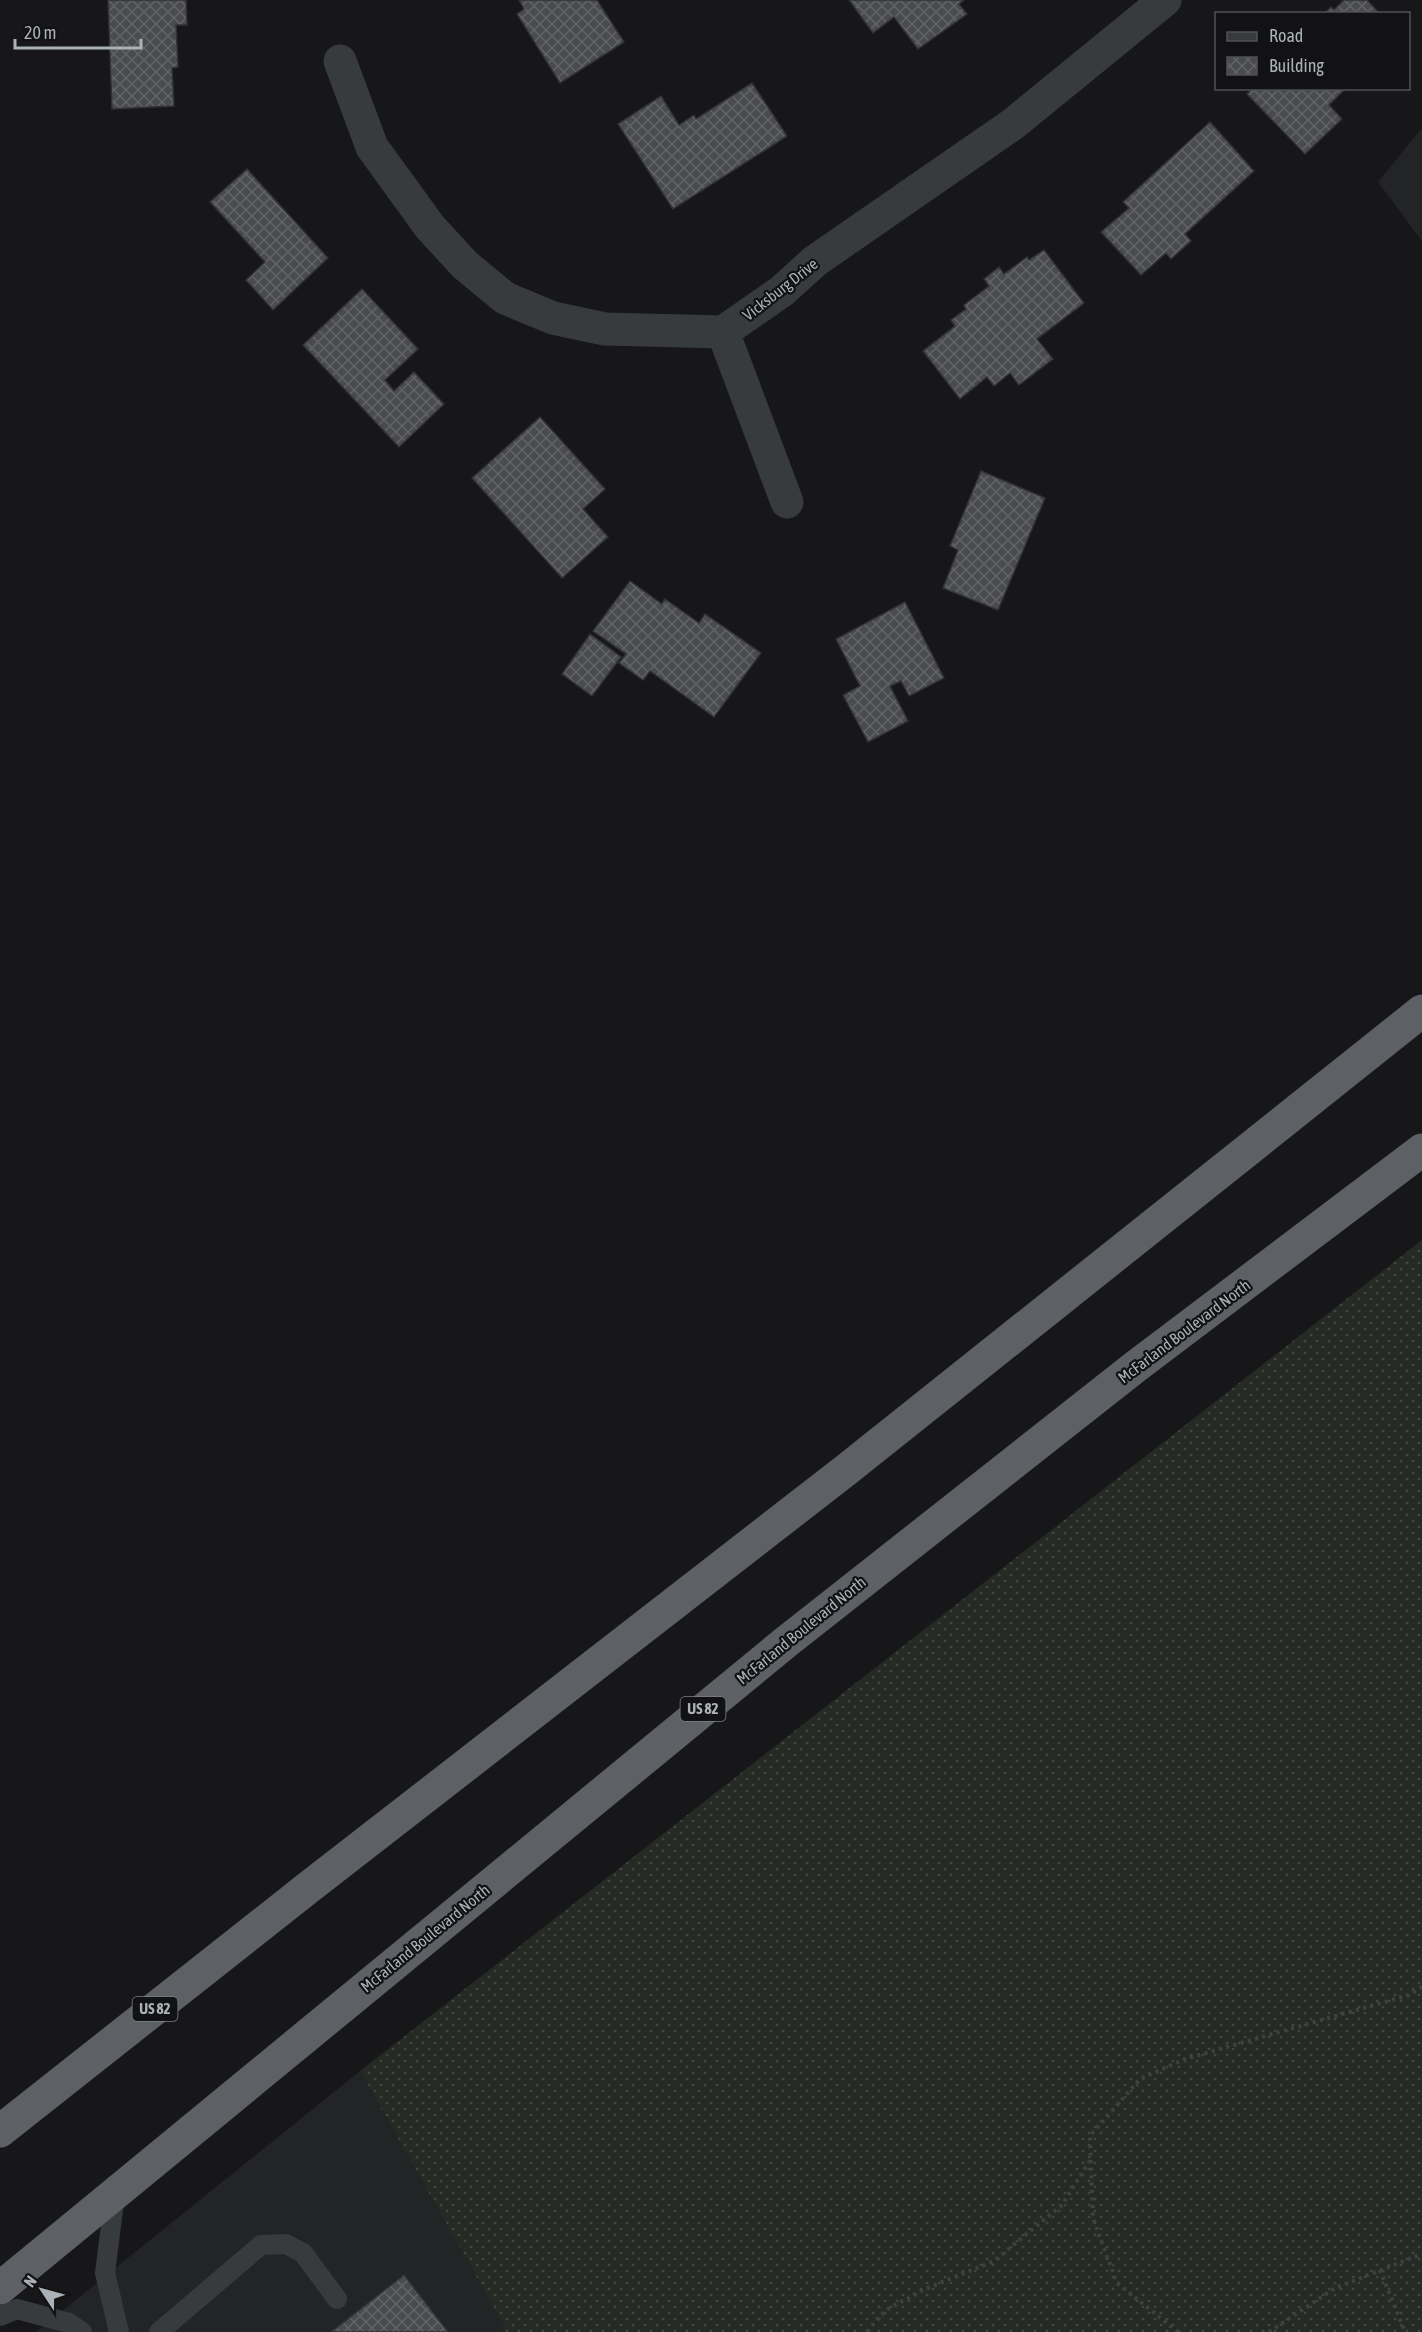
<svg xmlns="http://www.w3.org/2000/svg" width="1422" height="2332" viewBox="0 0 1422 2332" font-family="'Asap Condensed',sans-serif">
	<style>
		.built { fill: #232425 }
		.grass { fill: url(#grass-dots) }
		.building { fill: url(#building-cross-hatch); stroke: #313234; stroke-width: 1.5 }
		.lines { fill: none; stroke-linecap: round; stroke-linejoin: round }
		.path { stroke: #3f4244; stroke-width: 4; stroke-dasharray: 3 4.5; stroke-linecap: butt }
		.service { stroke: #383b3d; stroke-width: 20 }
		.minor { stroke: #383b3d; stroke-width: 33 }
		.trunk { stroke: #5d6165; stroke-width: 33 }
		.labels { text-anchor: middle; stroke-width: 4.5; stroke-linejoin: round; paint-order: stroke }
		.shield { fill: #121214; stroke: #7d8286; stroke-width: 1.5 }
		.shield-label { font-size: 15px; font-weight: bold; fill: #abb2b7 }
		.street-label { font-size: 16px; fill: #abb2b7; stroke: #121214 }
	</style>
	<defs>
		<pattern id="grass-dots" width="8" height="8" patternUnits="userSpaceOnUse" patternTransform="scale(1.5)"><rect width="8" height="8" fill="#252a24"/><path d="M2 2h.1M6 6h.1" fill="none" stroke="#424642" stroke-width="1.8" stroke-linecap="round"/></pattern>
		<pattern id="building-cross-hatch" width="8" height="8" patternUnits="userSpaceOnUse" patternTransform="scale(1.5)"><rect width="8" height="8" fill="#494b4d"/><path d="M0 0l8 8M0 8l8-8" fill="none" stroke="#616364"/></pattern>
	</defs>
	<rect width="100%" height="100%" fill="#171719"/>
	<g class="built">
		<path d="M1422,128V241L1378,182Z"/>
		<path d="M360,2071L506,2327L500,2332H36Z"/>
	</g>
	<path class="grass" d="M1422,1240V2332H500L505,2327L360,2071Z"/>
	<g class="building">
		<path d="M108,0H186L187,25H176L178,67L172,68L174,106L112,109Z"/>
		<path d="M519,0H597L624,42L560,83L517,14L524,9Z"/>
		<path d="M849,0H964L959,4L967,14L918,49L894,17L873,33Z"/>
		<path d="M1344,0H1367L1380,14H1324L1331,7L1334,10Z"/>
		<path d="M752,83L787,136L673,209L618,124L661,96L679,125L694,115L696,119Z"/>
		<path d="M1252,88H1346L1329,105L1342,119L1305,154L1247,94Z"/>
		<path d="M1210,122L1254,171L1185,234L1191,241L1171,259L1166,253L1141,275L1101,232L1129,208L1123,202Z"/>
		<path d="M247,169L328,258L273,310L246,280L265,262L210,202Z"/>
		<path d="M1044,250L1084,303L1037,339L1053,359L1019,385L1010,373L994,386L987,377L960,399L923,351L955,326L951,320L966,309L964,305L989,286L984,279L999,267L1004,274L1027,257L1029,260Z"/>
		<path d="M362,289L418,349L385,380L394,391L414,372L444,404L399,447L303,345Z"/>
		<path d="M540,417L605,489L583,509L608,537L562,578L472,478Z"/>
		<path d="M981,471L1045,498L998,610L943,588L958,550L950,546Z"/>
		<path d="M630,581L662,604L665,599L699,623L705,614L761,653L714,717L650,671L643,680L619,663L626,654L593,631Z"/>
		<path d="M905,602L944,678L909,696L901,681L890,686L908,721L868,742L843,695L860,686L836,639Z"/>
		<path d="M590,634L621,657L592,696L562,674Z"/>
		<path d="M404,2275L448,2332H331Z"/>
	</g>
	<g class="lines">
		<g class="path">
			<path d="M1380,2270L1405,2332"/>
			<path d="M868,2332L869,2329L886,2310L925,2289L994,2261L1062,2205L1091,2159"/>
			<path d="M1178,2332L1117,2283L1093,2218L1090,2136L1140,2079L1185,2059L1409,1995L1422,1987"/>
			<path d="M1269,2332L1335,2288L1422,2254"/>
		</g>
		<g class="service">
			<path d="M115,2194L105,2273L119,2332"/>
			<path d="M0,2316L17,2309L69,2323L82,2332"/>
			<path d="M159,2332L261,2245L286,2244L303,2253L337,2299"/>
		</g>
		<g class="minor">
			<path d="M340,61L372,147L430,227L465,265L505,298L553,318L605,329L723,332L782,291L815,261L1013,124L1165,0"/>
			<path d="M723,332L787,502"/>
		</g>
		<g class="trunk">
			<path d="M0,2131L309,1887L846,1470L1422,1011"/>
			<path d="M0,2288L786,1642L1135,1367L1422,1150"/>
		</g>
	</g>
	<g class="labels">
		<g class="shield">
			<rect x="680.5" y="1697" width="45" height="24" rx="4.5"/>
			<rect x="132.5" y="1997" width="45" height="24" rx="4.5"/>
		</g>
		<g class="shield-label">
			<text x="703" y="1714">US 82</text>
			<text x="155" y="2014">US 82</text>
		</g>
		<g class="street-label">
			<text transform="translate(780 289) rotate(-38)" y="6">Vicksburg Drive</text>
			<text transform="translate(1184 1331) rotate(-37)" y="6">McFarland Boulevard North</text>
			<text transform="translate(801 1630) rotate(-39)" y="6">McFarland Boulevard North</text>
			<text transform="translate(425 1938) rotate(-39)" y="6">McFarland Boulevard North</text>
		</g>
	</g>
	<rect x="1215" y="12" width="195" height="78" fill="#121214" stroke="#4f5255" stroke-width="1.5"/>
	<rect x="1227" y="32" width="30" height="9" fill="#383b3d" stroke="#4f5255" stroke-width="1.5"/>
	<text x="1269" y="42" font-size="18" fill="#abb2b7">Road</text>
	<rect x="1227" y="57" width="30" height="18" fill="url(#building-cross-hatch)" stroke="#4f5255" stroke-width="1.5"/>
	<text x="1269" y="72" font-size="18" fill="#abb2b7">Building</text>
	<g transform="translate(42 2290) rotate(306)" stroke="#121214" stroke-width="4.5" paint-order="stroke">
	<path d="M0-4.5L10 22L0 15L-10 22Z" fill="#abb2b7"/>
	<text y="-9" font-size="16" font-weight="bold" text-anchor="middle" fill="#abb2b7">N</text>
	</g>
	<path d="M15 39v9h126v-9" fill="none" stroke="#abb2b7" stroke-width="3"/>
	<text x="24" y="39" font-size="18" fill="#abb2b7" stroke="#121214" stroke-width="4.5" paint-order="stroke">20 m</text>
</svg>
